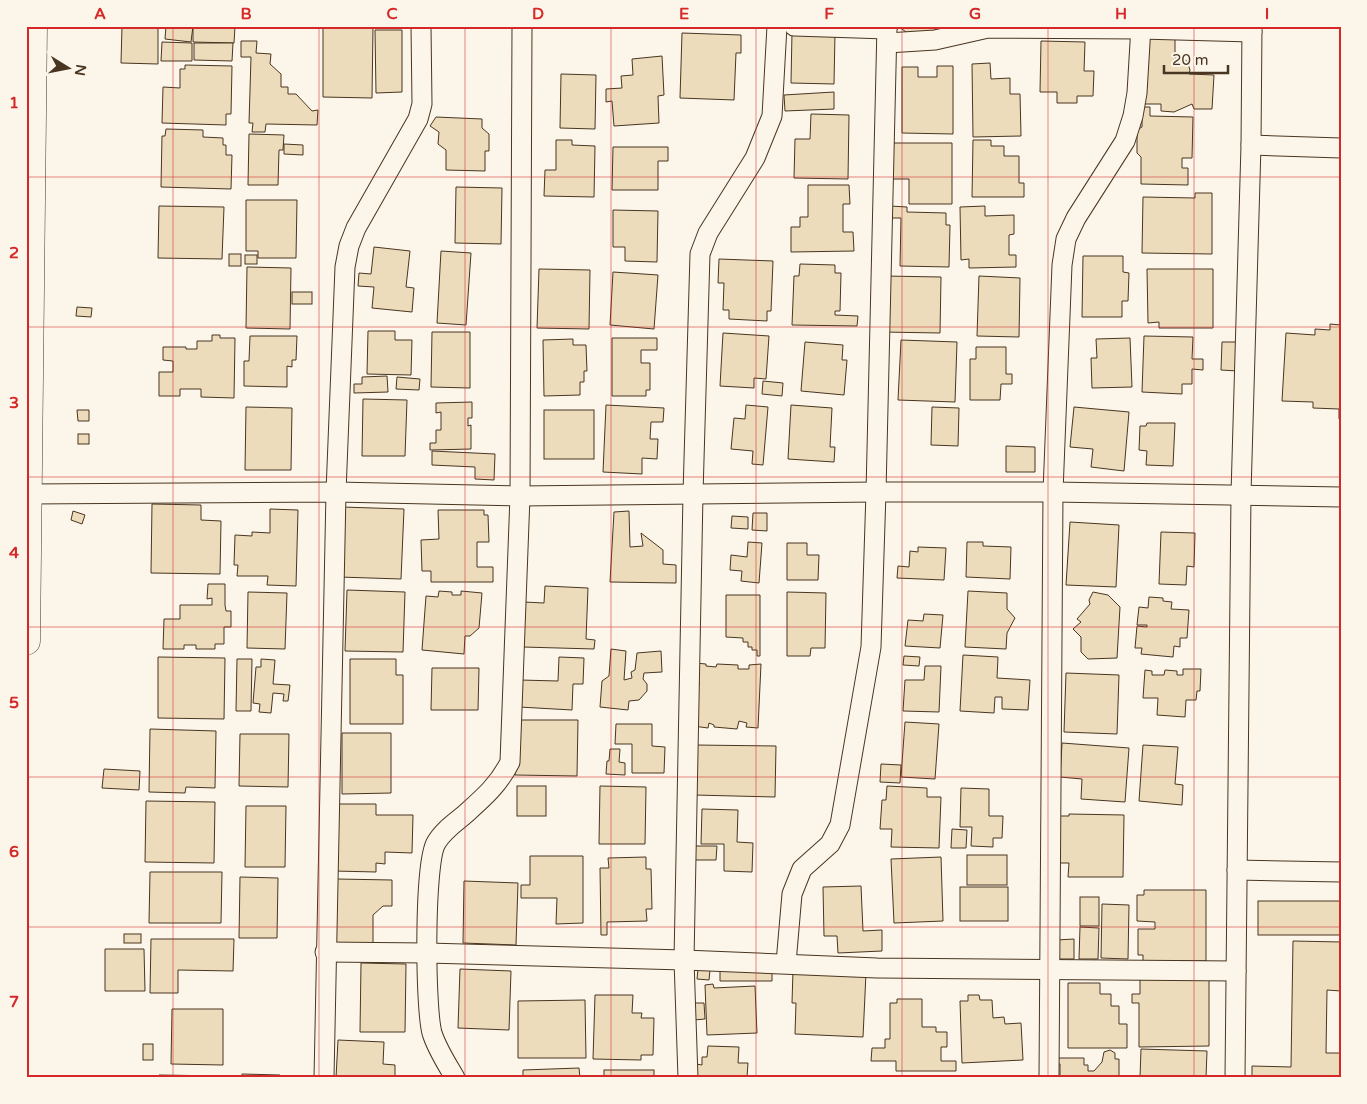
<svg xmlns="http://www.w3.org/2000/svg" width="1367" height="1104" viewBox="0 0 1367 1104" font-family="'Varela Round',sans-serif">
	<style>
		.building { fill: #ecdcbc; stroke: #4a3520 }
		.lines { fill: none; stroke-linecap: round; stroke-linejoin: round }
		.street-casing { stroke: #4a3520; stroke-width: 21 }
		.highway-casing { stroke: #4a3520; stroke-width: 29 }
		.street { stroke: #fbf6e9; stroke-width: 19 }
		.highway { stroke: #fbf6e9; stroke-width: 28 }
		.grid { fill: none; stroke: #d62828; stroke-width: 1; stroke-opacity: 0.55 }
		.neatline { fill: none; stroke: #d62828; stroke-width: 2 }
		.grid-label { font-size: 16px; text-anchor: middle; font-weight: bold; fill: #d62828 }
	</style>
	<rect width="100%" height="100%" fill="#fbf6e9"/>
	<g class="building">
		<path d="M122,26H158V64L121,63Z"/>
		<path d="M166,26H193L191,42L165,39Z"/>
		<path d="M193,26H235L234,43L193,42Z"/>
		<path d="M901,26H945L932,40L916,39L899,27Z"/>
		<path d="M323,27H373L372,98L323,97Z"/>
		<path d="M375,30H402V92L376,93Z"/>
		<path d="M792,32L835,33L834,84L791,83Z"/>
		<path d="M682,33L741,35V53H736L734,100L680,98Z"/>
		<path d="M1144,36H1175V58L1184,59L1187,61L1190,70L1189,74L1214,75L1212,109H1194L1192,104L1174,112L1161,111V104H1143Z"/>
		<path d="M241,41H257L256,53L271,54L270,64L281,74V87H288V94H296L312,111L318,110L317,125L266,124L265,132H252L253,123H249L251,57H241Z"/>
		<path d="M1041,41L1085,42L1084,71H1094L1093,96H1077V103H1057V92H1040Z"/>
		<path d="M162,42L192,43V61H161Z"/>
		<path d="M194,43H233L232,61L194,60Z"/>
		<path d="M662,56L664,95L658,96L659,123L614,126L612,101L606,102V89L622,88L621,76L633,75L632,59Z"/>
		<path d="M990,63L991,79L1010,78V94H1020L1021,136L973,137L972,64Z"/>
		<path d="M185,65L232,66L231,114H226V125L162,123L163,87L180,88V69H185Z"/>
		<path d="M937,66H953V134L902,133V67H918V77H937Z"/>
		<path d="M561,74L596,75L595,129L560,128Z"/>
		<path d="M834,92V109L785,111L784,95Z"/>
		<path d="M1142,107H1150V116L1193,117L1192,158H1182V168H1188V185L1141,184V157L1137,153V130L1142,127Z"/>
		<path d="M811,114L849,115L848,179L794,178L795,139H810Z"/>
		<path d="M436,117L482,119V128L489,134V151H485V171L446,170V150L438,144L439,132L430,126Z"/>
		<path d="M166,129L203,130V137L223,138V145H226V155H232L231,189L161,187L162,136H165Z"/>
		<path d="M249,134L284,135L283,150H279L278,185H248Z"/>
		<path d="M556,140H572V145L595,146L594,197L544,196L545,170H556Z"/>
		<path d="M973,140H991V146H1004V156H1019V183H1024V197H972Z"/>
		<path d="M886,143H952V204H909V179H886Z"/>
		<path d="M284,144L303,145V155L284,154Z"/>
		<path d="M613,147H668V161H658V190H612Z"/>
		<path d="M808,185H849L850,204H843V232H853L854,251L791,252V227H800V217H808Z"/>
		<path d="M456,187L502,188L501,244L455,243Z"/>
		<path d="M1195,193H1212V254L1142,253L1143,197L1195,198Z"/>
		<path d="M246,200H297L296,258H258V251H246Z"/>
		<path d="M159,206L224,207L222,259L158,258Z"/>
		<path d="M890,206L907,207V212L946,213V225H950L949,267L900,266L901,218H889Z"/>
		<path d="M985,206V216L1014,215V234L1009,235V255H1016V267L969,268V259L961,260L960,207Z"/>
		<path d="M613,210L658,211L657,262L625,261V247H613Z"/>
		<path d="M374,247L410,251L406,287L414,288L412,312L372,308L374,287L358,286L359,273L371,274Z"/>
		<path d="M441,251L471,253L466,325L437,323Z"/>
		<rect x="229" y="254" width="12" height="12"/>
		<rect x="245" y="255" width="12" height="9"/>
		<path d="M1083,256H1123V272L1129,273L1128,301H1122V317H1082Z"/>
		<path d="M719,259L773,261L771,311H767V321L729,319V310H723L724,283H718Z"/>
		<path d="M800,264L835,265V273H841L840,311H835V315L858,316L857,326L792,325L794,276H799Z"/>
		<path d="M247,267L291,268L290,329L246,328Z"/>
		<path d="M539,269L590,270L589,329L537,328Z"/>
		<path d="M1147,269H1213V328H1159V322L1148,323Z"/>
		<path d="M613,272L658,275L654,329L610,325Z"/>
		<path d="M884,276L941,277L940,333L883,332Z"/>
		<path d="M979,276L1020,278L1019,337L977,336Z"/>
		<rect x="292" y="292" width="20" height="12"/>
		<path d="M77,307L92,308L91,317L76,316Z"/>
		<path d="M1330,324L1341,325V419H1339V409L1313,408V402L1282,401L1286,333L1315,335V329L1330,330Z"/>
		<path d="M368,331H395V340H412L411,375L367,374Z"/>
		<path d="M432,332H470V388L431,387Z"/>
		<path d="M723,333L769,336L766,379L754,378V388L720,386Z"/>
		<path d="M212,335H220V338H235L234,398L201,397V389H180V396H159V372H173V361L163,360V347H186V349H197V341H212Z"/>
		<path d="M250,336H297L296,360H292V367L287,366V387L244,386V361H249Z"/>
		<path d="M1144,336L1193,337L1192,359H1203V370L1192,369V384H1182V394L1142,392Z"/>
		<path d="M612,338H657V350H641V363H650V390H646V396H612Z"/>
		<path d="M1130,338L1132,387L1092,388L1091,358H1097L1096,339Z"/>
		<path d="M573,339V345H586L587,371H584V382H580V395L544,396L543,340Z"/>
		<path d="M901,340L957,342L955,402L898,400Z"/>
		<path d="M805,342L843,345L842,360H847L844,395L801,391Z"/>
		<path d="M1222,342H1239L1238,371L1221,370Z"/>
		<path d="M976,347H1006V374H1012V384H1001L1000,400H970V359H976Z"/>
		<path d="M387,376L388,392L354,393V384H362V377Z"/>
		<path d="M397,377L420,379L419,390L396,389Z"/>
		<path d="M763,381L783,383L782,396L762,394Z"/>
		<path d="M363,399L407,400L405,456H362Z"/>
		<path d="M472,402V418H468V426L471,425V449L430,450V443H436V430H441V412L436,413V403Z"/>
		<path d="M606,405L664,408L663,422H651L650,439H658L657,459L642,458V474L603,472Z"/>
		<path d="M746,405L768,407L763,465L752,464L753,451L731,449L734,418L745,419Z"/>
		<path d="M791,405L832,408L830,447H835L834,462L788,459Z"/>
		<path d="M246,407L292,408L291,470H245Z"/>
		<path d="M932,407L959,408L958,446L931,445Z"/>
		<path d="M1074,407L1129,412L1124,471L1091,467L1093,449L1070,447Z"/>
		<path d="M77,410H89V421H78Z"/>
		<rect x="544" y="410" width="50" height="49"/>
		<path d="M1147,423H1175L1173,466L1146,465L1147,451L1139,450L1140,426H1146Z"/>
		<rect x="78" y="434" width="11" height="10"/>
		<path d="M1006,446L1035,447V472H1006Z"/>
		<path d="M432,451L495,454L494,480L475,479V467L432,465Z"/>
		<path d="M152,504L201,505V520L221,521L220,574L151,573Z"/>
		<path d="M342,507L404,509L401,579L339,577Z"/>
		<path d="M270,509L298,510L296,586L267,585L268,576H237L238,565H234L235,535L252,536V532L270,533Z"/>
		<path d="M438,510H484V515H488L489,542H477V567H493V582H431V571H422L421,540L439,539Z"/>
		<path d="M73,511L85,515L82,524L71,520Z"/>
		<path d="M629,511L630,547L643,546L641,533L663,550V564L676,565V583L610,582L614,512Z"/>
		<path d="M753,513H767V531L752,530Z"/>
		<path d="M732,516L748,517V529L731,528Z"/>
		<path d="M1070,522L1119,525L1116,587L1066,585Z"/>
		<path d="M1161,532L1195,533L1194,567L1187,566L1186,585L1159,584Z"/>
		<path d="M748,542L762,543L759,583L741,581L742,571L730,570L731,555L747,557Z"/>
		<path d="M967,542H983V546L1011,547L1010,579L966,577Z"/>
		<path d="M787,543H807V555H819L818,580H787Z"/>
		<path d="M918,547L946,548L944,580L897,578L898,566L909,567L910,551L918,552Z"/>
		<path d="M208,584H225V605L226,611H231V627H224V644H215V649H196V645H184V649H163L164,619H180V605H212V598L207,599Z"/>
		<path d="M545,586L588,588L586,639L595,640L594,649L523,647L524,602L544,603Z"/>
		<path d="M347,590L405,592L403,652L345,651Z"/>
		<path d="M439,591L452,592V595H461V591L482,593L479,628L470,636H465L464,654L422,650L426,596L438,597Z"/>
		<path d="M968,591L1007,593V609L1015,618L1007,633L1006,649L965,647Z"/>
		<path d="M248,592L287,593L285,649L247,648Z"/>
		<path d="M787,592L826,593L825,648H811L810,656H787Z"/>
		<path d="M1093,592L1108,595L1120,607L1117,658L1088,659L1081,652V637L1073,629L1081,622L1077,619L1090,604L1089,600Z"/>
		<path d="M726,595H760V656H757V650H752V647H748V642H743V638L726,637Z"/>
		<path d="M1149,597L1163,598V601L1172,602L1171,609L1189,610L1187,638H1180V647L1174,646L1173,657L1141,654L1142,648H1135L1137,626L1147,627V625H1137L1139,607L1148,608Z"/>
		<path d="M924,614L943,615L940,648L905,646L908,620L923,621Z"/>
		<path d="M611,649L626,651L624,680L632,678L631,672L635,670L637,653L661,651L662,672L644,673L643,679L647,684V691L639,700L629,701L628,710L600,707L602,681L609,676Z"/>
		<path d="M963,655L998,657L997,678L1030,680L1028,710L1002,709V697H995L994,713L960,711Z"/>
		<path d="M904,656L920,657L919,666L903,665Z"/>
		<path d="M158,657L225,658L224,719L158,718Z"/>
		<path d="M559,657L584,658L583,684H573L572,710L519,707L520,680L558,681Z"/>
		<path d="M237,659H252L251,711H236Z"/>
		<path d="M261,659L275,660L273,684L290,685L288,701H283L284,694L273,693L271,713L259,712L260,704L253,703L256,667H261Z"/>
		<path d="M350,659H396V675H403V724H350Z"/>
		<path d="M695,663L706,664V666L716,667L717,664L738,665V669H749V665L761,664L758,728L746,727L747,723L739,721L737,729L714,727V725L709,723L708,728L693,726L696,689L699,685Z"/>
		<path d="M925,666H941L939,712L903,711L905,680H924Z"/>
		<path d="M432,668H479L478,710H431Z"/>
		<path d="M1183,669H1201L1200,691H1197L1196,700H1186L1185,717L1157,715L1158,698H1143L1145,670L1152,671V675H1164L1165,670L1177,671V675H1183Z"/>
		<path d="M1066,673L1119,675L1117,734L1064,732Z"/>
		<path d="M515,720H578L577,776L515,775Z"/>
		<path d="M905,722L939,724L935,779L901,777Z"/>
		<path d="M616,724H652V746L665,747L664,773H632V744H615Z"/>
		<path d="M150,729L216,731L215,788L186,787L185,793L149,792Z"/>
		<path d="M342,733H391V793L342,794Z"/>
		<path d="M240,734H289L288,787L239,786Z"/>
		<path d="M1062,743L1129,748L1125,802L1081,799L1082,779L1060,777Z"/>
		<path d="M695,745L776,746L775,797L694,795Z"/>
		<path d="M1143,745L1178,747L1175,784L1183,785L1182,805L1139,801Z"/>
		<path d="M610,749H620L619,762L625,763V775L606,774L607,761H609Z"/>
		<path d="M881,764L901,765L900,783L880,782Z"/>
		<path d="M104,769L140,771L139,790L102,788Z"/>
		<rect x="517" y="786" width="29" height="30"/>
		<path d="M600,786L646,787L645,844H599Z"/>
		<path d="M887,786L927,788V797H941L939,848L891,847L892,829H880L882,800H886Z"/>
		<path d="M961,788L989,789V816H1003L1002,838H993V847L971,846L972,827H960Z"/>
		<path d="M146,801L215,802L214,863L145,862Z"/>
		<path d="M335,804H376V815H413L412,853L385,852V864L376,863V872L334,871Z"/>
		<path d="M246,806H286L285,867H245Z"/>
		<path d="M702,809L738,810L737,842L753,843L752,872L724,871V844H701Z"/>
		<path d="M1069,814L1124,815L1123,877H1068L1069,863H1054V816H1069Z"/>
		<path d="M952,829L967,830L966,848H951Z"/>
		<path d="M694,846H717L716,860H694Z"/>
		<rect x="967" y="855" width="40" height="30"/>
		<path d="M530,856H583V923L556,924L557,898H521V885H530Z"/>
		<path d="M646,857V869H651L652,909H646L647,921L607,922V935H601L600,868H609L608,858Z"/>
		<path d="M941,857L943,921L894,923L891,859Z"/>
		<path d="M150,872H222L221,923H149Z"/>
		<path d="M240,877L278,878L277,938H239Z"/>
		<path d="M337,879L392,880V906H383L373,915V945L336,944Z"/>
		<path d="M464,881L518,883L516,945L463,943Z"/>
		<path d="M861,886L863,931L882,930V951L838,953L837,936H824L823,887Z"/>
		<rect x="960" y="887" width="48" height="34"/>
		<path d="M1144,890H1206V961H1143V955H1138V929H1155V922L1137,921V895H1144Z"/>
		<rect x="1080" y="897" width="19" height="29"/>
		<rect x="1258" y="901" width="83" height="34"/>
		<path d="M1102,904L1129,905L1128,959L1101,958Z"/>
		<path d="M1080,927L1099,928L1098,959H1079Z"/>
		<rect x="124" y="934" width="17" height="9"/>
		<path d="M151,939H234L233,971L178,970V993H150Z"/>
		<path d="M1074,939V959H1057V940Z"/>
		<path d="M1293,941L1341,942V991L1327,990L1326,1053H1341V1078H1252V1066L1291,1067Z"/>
		<path d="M105,949H144L145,991H105Z"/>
		<path d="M361,963L406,964L405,1032H360Z"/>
		<path d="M460,969L511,971L509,1030L458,1028Z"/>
		<path d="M698,969L710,970L709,980L697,979Z"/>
		<path d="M720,970L772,971V981H720Z"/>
		<path d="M793,970L866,973L863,1037L795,1034L796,1003H792Z"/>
		<path d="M1209,974V1046L1139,1047V1003H1132V994H1140V976Z"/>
		<path d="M1068,983H1100V994H1111V1006H1119V1024H1127V1048H1068Z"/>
		<path d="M713,984L714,988L755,986L757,1033L707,1035L705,985Z"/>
		<path d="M595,995H633L632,1013H642L641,1018H654L653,1055H641V1060L593,1059Z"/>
		<path d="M968,995H979L980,1000H992L993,1018L1004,1017L1005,1024L1021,1023L1023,1060L962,1063L960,1001H968Z"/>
		<path d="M897,999H922V1027H936V1032H947V1047H941V1061H956V1071H896V1061H871L872,1048H885V1039H890V1003H897Z"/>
		<path d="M585,1000L586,1058H518V1001Z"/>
		<path d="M694,1003H704L705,1019L694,1020Z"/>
		<path d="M172,1009H223V1065L171,1064Z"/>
		<path d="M338,1040L384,1042L383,1064L395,1065V1078H336Z"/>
		<rect x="143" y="1044" width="10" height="16"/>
		<path d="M708,1046L739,1047L738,1063H748L747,1077L767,1078H695L696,1064L702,1065V1057H707Z"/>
		<path d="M1141,1049L1207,1051L1206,1078H1140Z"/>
		<path d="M1110,1050L1115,1053V1059H1119V1078H1068V1076H1060V1064H1056V1058H1084V1065H1088V1071H1094L1102,1062L1104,1052Z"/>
		<path d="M579,1068L580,1078H523V1070Z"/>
		<rect x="604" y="1070" width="50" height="8"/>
		<path d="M242,1074L280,1075V1078H242Z"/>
		<path d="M159,1075L223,1076V1078H159Z"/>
	</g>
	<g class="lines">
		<defs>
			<g id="street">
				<path d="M794,26L887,29"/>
				<path d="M887,43L935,40L988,28L1140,29L1252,32"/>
				<path d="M1251,145L1341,148"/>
				<path d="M29,494L336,492L520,496L876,492H1053L1341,497"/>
				<path d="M1237,870L1341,872"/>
				<path d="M325,952L427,953L684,960L877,968L1236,971"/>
				<path d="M786,963L792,894L802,869L830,844L840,825L871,647L876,492L887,26"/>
				<path d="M324,1078L336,492L345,267L349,246L356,228L418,119L422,104L421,26"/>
				<path d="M455,1078C447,1064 437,1049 432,1033C425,1007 424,864 436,843C442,832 453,824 463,816C482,799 498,786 510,762L520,496L522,26"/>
				<path d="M688,1078L684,960L693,494L700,254L708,233L755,158L772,116L777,26"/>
				<path d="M1049,1078L1053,492L1062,265L1066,239L1076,218L1125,141L1133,116L1137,93L1141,26"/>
				<path d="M1235,1078L1241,494L1251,145L1252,26"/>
			</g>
			<path id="highway" d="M26,641L33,26"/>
		</defs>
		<use href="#street" class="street-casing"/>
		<use href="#highway" class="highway-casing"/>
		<use href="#street" class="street"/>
		<use href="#highway" class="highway"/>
	</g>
	<path class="grid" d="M173,26V1078M319,26V1078M465,26V1078M611,26V1078M756,26V1078M902,26V1078M1048,26V1078M1194,26V1078M26,177H1341M26,327H1341M26,477H1341M26,627H1341M26,777H1341M26,927H1341"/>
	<rect width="1367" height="1104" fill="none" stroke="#fbf6e9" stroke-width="55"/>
	<g transform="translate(68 68) rotate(100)" stroke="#fbf6e9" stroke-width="4" paint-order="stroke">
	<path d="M0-4L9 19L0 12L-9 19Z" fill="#4a3520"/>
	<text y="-8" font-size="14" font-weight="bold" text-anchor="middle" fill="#4a3520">N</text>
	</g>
	<path d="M1164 65v8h64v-8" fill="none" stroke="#4a3520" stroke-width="2.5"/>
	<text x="1172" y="65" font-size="15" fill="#4a3520" stroke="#fbf6e9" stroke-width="4" paint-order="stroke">20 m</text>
	<rect x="28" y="28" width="1312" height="1048" class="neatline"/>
	<g class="grid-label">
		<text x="100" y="19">A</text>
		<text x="246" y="19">B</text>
		<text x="392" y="19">C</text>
		<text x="538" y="19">D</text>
		<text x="684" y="19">E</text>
		<text x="829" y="19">F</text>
		<text x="975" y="19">G</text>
		<text x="1121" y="19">H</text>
		<text x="1267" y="19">I</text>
		<text x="14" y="108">1</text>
		<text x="14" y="258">2</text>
		<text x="14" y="408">3</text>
		<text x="14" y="558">4</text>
		<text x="14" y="708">5</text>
		<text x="14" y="857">6</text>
		<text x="14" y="1007">7</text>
	</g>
</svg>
